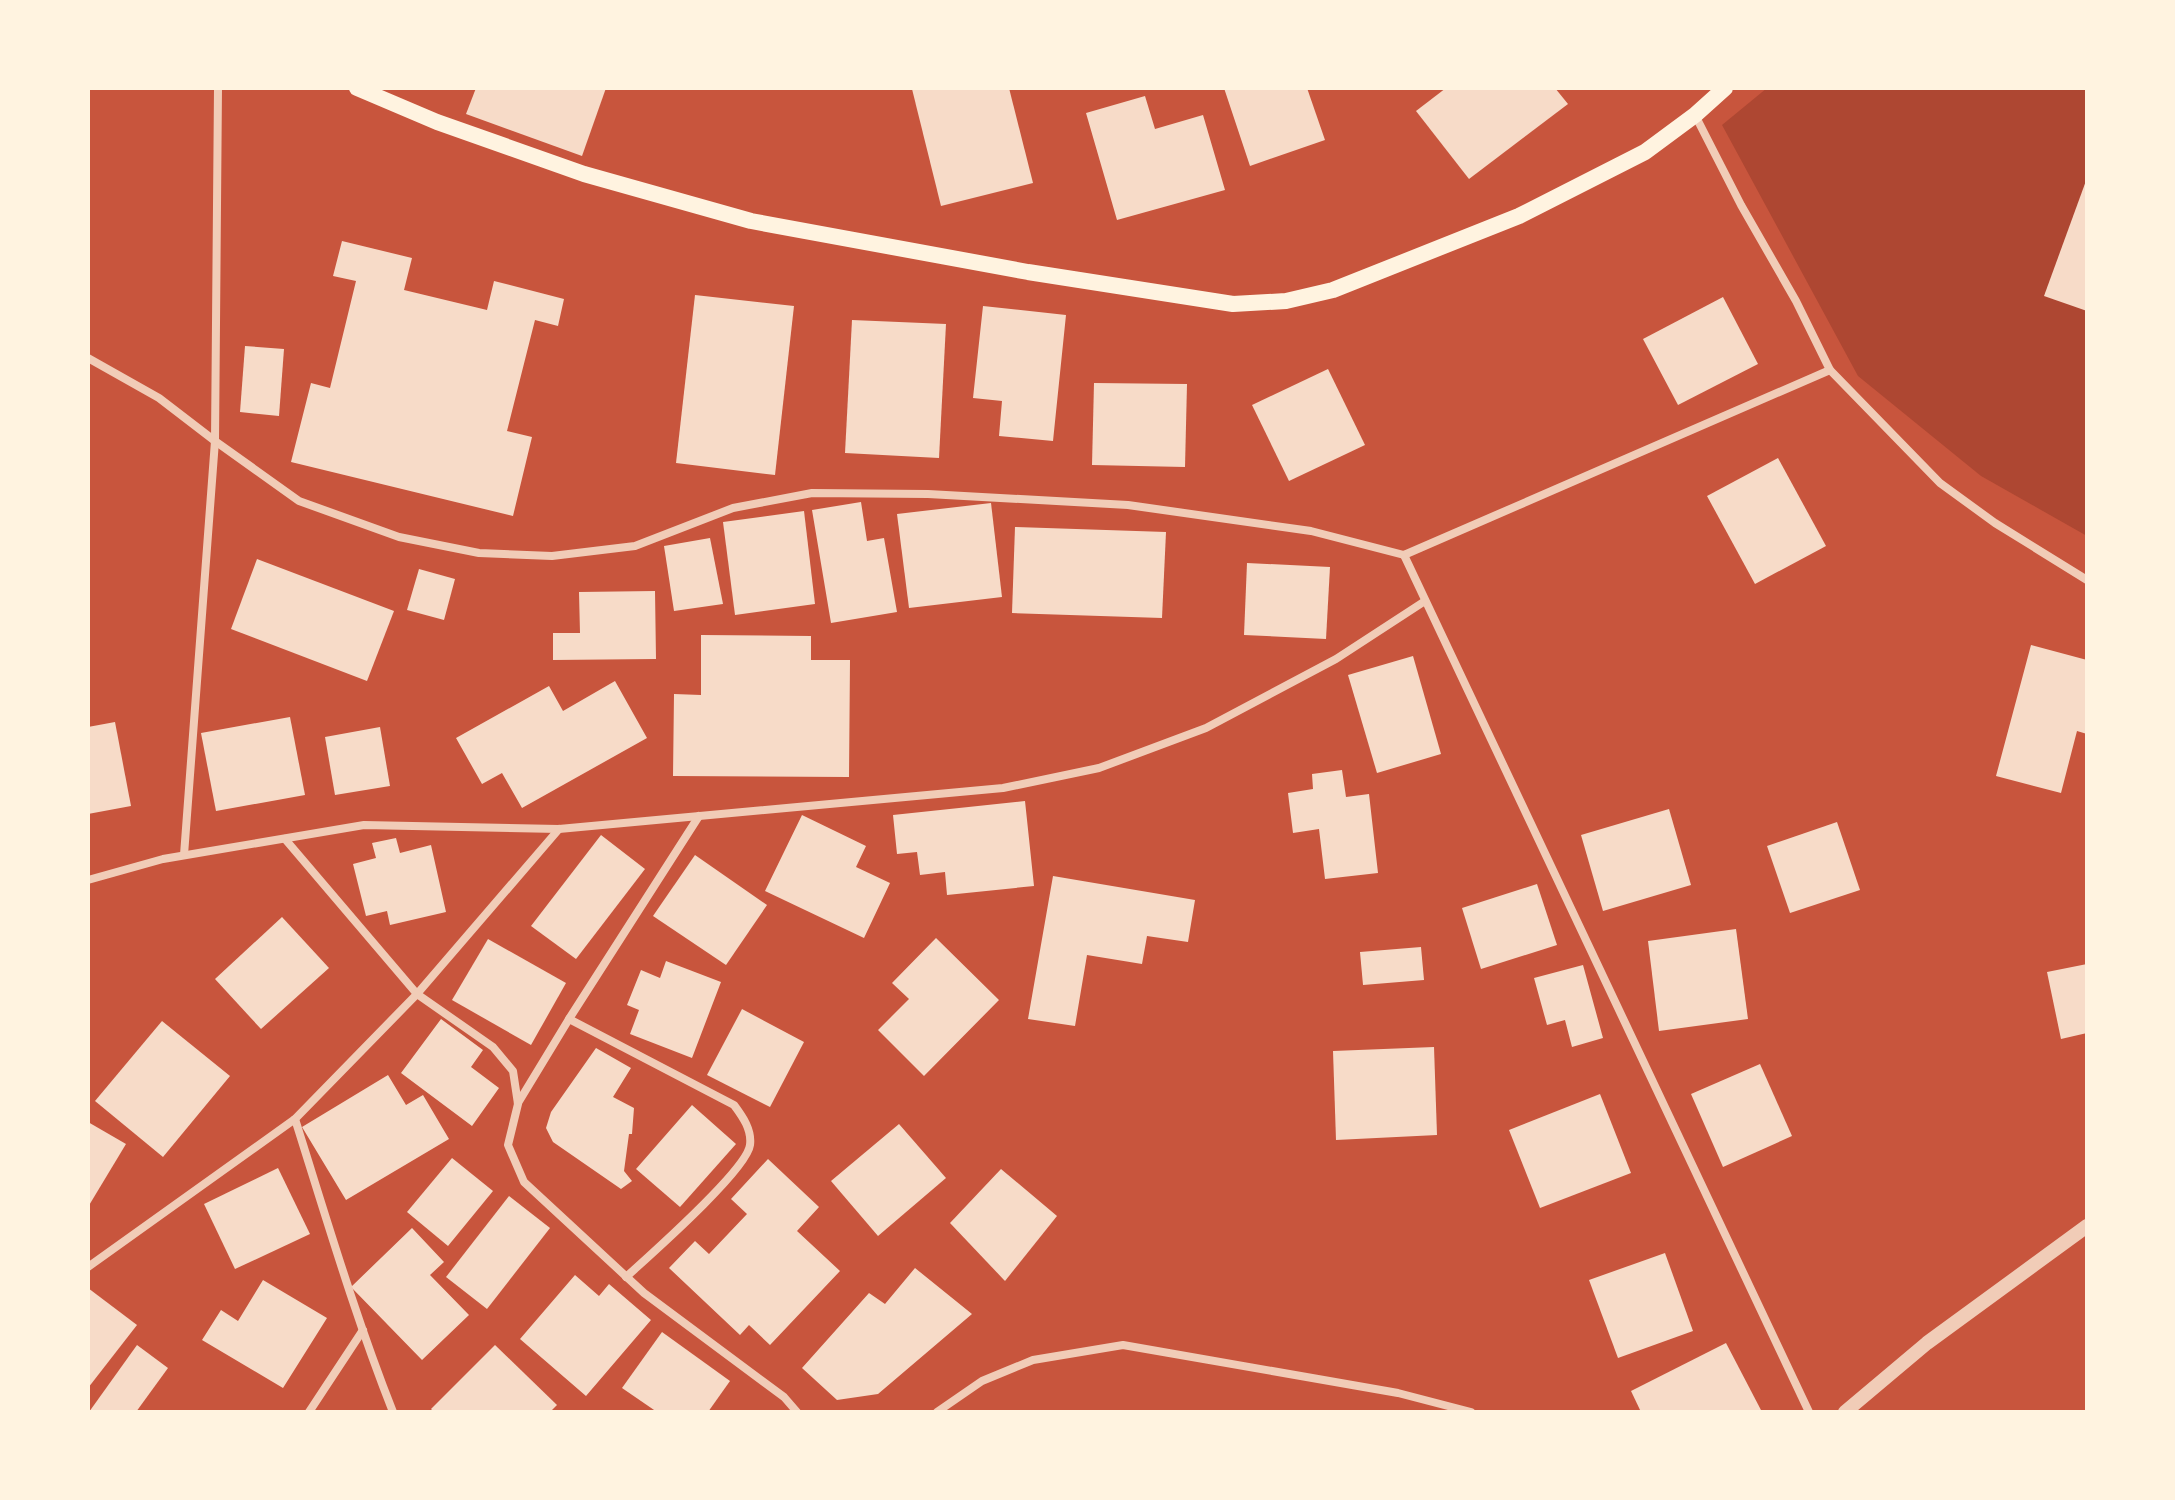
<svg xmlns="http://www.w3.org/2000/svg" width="2175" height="1500" viewBox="0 0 2175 1500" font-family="'Roboto Condensed',sans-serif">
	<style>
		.green { fill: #ae4732 }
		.building { fill: #f7dbc8 }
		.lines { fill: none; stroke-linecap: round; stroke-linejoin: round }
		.minor { stroke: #f1ccb7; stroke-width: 8 }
		.tertiary { stroke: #f1ccb7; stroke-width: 14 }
		.secondary { stroke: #fff3e0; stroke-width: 16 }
	</style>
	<rect width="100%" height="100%" fill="#c8553d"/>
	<path class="green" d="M1767,88H2087V536L1981,476L1858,376L1722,125Z"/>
	<g class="building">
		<path d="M476,88H606L582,156L466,114Z"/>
		<path d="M918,88H1009L1033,183L941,206L912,89Z"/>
		<path d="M1224,88H1307L1325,140L1250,166Z"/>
		<path d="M1446,88H1555L1568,104L1469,179L1416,111Z"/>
		<path d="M1145,96L1155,129L1203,115L1225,190L1117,220L1086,113Z"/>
		<path d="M2087,178V311L2044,296Z"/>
		<path d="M342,241L412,258L404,290L487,310L494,281L564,299L558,326L535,320L507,431L532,437L513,516L291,462L311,383L330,388L356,281L333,276Z"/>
		<path d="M695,295L794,306L775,475L676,463Z"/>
		<path d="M1723,297L1758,364L1678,405L1643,339Z"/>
		<path d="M983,306L1066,315L1053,441L999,436L1002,401L973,398Z"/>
		<path d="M852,320L946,324L939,458L845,453Z"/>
		<path d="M245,346L284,349L279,416L240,412Z"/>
		<path d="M1328,369L1365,445L1289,481L1252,405Z"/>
		<path d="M1094,383L1187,384L1185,467L1092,465Z"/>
		<path d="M1778,458L1826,546L1755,584L1707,496Z"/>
		<path d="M861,502L867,541L884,538L897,612L831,623L812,510Z"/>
		<path d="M991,503L1002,597L909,608L897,514Z"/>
		<path d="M804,511L815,604L735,615L723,522Z"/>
		<path d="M1015,527L1166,532L1162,618L1012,613Z"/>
		<path d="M710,538L723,604L674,611L664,546Z"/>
		<path d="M257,559L394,611L367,681L231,629Z"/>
		<path d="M1247,563L1330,567L1326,639L1244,635Z"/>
		<path d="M419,569L455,579L444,620L407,610Z"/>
		<path d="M655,591L656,659L553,660V633H580L579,592Z"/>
		<path d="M701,635L811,636V660H850L849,777L673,776L674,694L701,695Z"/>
		<path d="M2031,645L2087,660V734L2077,731L2061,793L1996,776Z"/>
		<path d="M1413,656L1441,754L1377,773L1348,675Z"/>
		<path d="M615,681L647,738L522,808L502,773L482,784L456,738L549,686L563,711Z"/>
		<path d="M290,717L305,795L216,811L201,733Z"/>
		<path d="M115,722L131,806L88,814V727Z"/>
		<path d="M380,727L390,786L335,795L325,737Z"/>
		<path d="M1342,770L1346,797L1369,794L1378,873L1325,879L1319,829L1293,833L1288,793L1313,789L1312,774Z"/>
		<path d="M1025,801L1034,886L947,895L945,872L920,875L917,852L897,854L893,815Z"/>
		<path d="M1669,809L1691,885L1603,911L1581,835Z"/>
		<path d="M802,815L866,846L856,867L890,883L864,938L765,891Z"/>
		<path d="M1837,822L1860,890L1790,913L1767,846Z"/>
		<path d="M601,835L645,869L576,959L531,926Z"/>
		<path d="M396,838L400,853L431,845L446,912L390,925L387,911L366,916L353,864L376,858L372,843Z"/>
		<path d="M695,855L767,905L726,965L653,916Z"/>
		<path d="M1053,876L1195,900L1188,942L1147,936L1142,964L1087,955L1075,1026L1028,1019Z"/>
		<path d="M1537,884L1557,945L1481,969L1462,908Z"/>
		<path d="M282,917L329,968L261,1029L215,979Z"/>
		<path d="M1736,929L1748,1019L1659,1031L1648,941Z"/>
		<path d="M936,938L999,1000L924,1076L878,1030L909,999L892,983Z"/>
		<path d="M488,939L566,983L531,1045L452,1000Z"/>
		<path d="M1421,947L1424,980L1363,985L1360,952Z"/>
		<path d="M666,961L721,982L692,1058L630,1034L639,1010L627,1005L641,970L660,978Z"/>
		<path d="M2087,964V1033L2061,1039L2047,972Z"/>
		<path d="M1583,965L1603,1038L1572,1047L1565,1020L1547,1025L1534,978Z"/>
		<path d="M742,1009L804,1042L770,1107L707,1075Z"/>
		<path d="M441,1019L483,1050L471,1067L499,1088L472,1126L401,1073Z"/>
		<path d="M162,1021L230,1076L163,1157L95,1101Z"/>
		<path d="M1434,1047L1437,1135L1336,1140L1333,1051Z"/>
		<path d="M596,1048L631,1068L613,1097L634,1108L632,1134H629L624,1171L632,1181L621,1189L553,1142L546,1128L551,1112Z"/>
		<path d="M1760,1064L1792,1136L1723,1167L1691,1094Z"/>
		<path d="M388,1075L406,1105L423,1095L449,1139L346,1200L302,1127Z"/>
		<path d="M1600,1094L1631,1173L1540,1208L1509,1130Z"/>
		<path d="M692,1105L736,1144L680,1207L636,1169Z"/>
		<path d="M88,1122L126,1144L88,1207Z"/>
		<path d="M899,1124L946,1178L878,1236L831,1181Z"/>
		<path d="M452,1158L493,1191L448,1246L407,1212Z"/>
		<path d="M768,1159L819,1207L797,1231L840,1271L770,1345L749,1325L740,1335L669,1268L695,1241L709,1254L747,1214L731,1199Z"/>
		<path d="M278,1168L310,1234L235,1269L204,1204Z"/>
		<path d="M1001,1169L1057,1216L1005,1281L950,1223Z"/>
		<path d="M509,1196L550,1228L487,1309L446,1277Z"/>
		<path d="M412,1228L444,1262L430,1275L469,1315L422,1360L351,1287Z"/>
		<path d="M1665,1253L1693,1331L1618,1358L1589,1280Z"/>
		<path d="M915,1268L972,1314L878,1394L837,1400L802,1368L869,1293L885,1304Z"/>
		<path d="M575,1275L599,1296L609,1284L651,1320L586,1396L520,1339Z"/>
		<path d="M263,1280L327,1318L283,1388L202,1340L221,1310L238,1321Z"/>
		<path d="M88,1288L137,1325L88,1388Z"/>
		<path d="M662,1332L730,1381L708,1412H657L622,1388Z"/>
		<path d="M1726,1343L1762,1412H1641L1631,1391Z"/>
		<path d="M137,1345L168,1368L136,1412H89Z"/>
		<path d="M495,1345L557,1405L550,1412H434L431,1409Z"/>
	</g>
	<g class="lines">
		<g class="minor">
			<path d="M88,358L159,398L215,441L299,501L399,537L479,553L552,556L635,546L733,508L812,493L928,494L1128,505L1311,531L1404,555L1830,370L1796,301L1741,205L1695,115"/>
			<path d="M1830,370L1940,483L1995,523L2087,580"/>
			<path d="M1404,555L1809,1412"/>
			<path d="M285,839L417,994L493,1047L513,1071L518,1104L508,1145L524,1182L644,1293L784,1397L797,1412"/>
			<path d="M184,855L215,441L218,88"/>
			<path d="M88,880L163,859L364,825L559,829L1003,788L1099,768L1206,728L1336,659L1425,601"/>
			<path d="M569,1019L734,1105C743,1117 752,1130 750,1145C747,1170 649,1256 626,1277"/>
			<path d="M518,1103L569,1019L699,816"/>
			<path d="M295,1119C326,1217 355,1316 393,1412"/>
			<path d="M88,1267L295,1119L417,994L559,829"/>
			<path d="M309,1412L363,1330"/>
			<path d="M937,1412L982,1381L1033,1360L1123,1345L1398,1393L1471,1412"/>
		</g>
		<path class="tertiary" d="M1845,1412L1927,1343L2087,1226"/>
		<path class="secondary" d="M357,88L437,122L584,174L751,221L1028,272L1233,304L1286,301L1333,290L1519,216L1645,152L1695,115L1725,88"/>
	</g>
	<rect width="2175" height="1500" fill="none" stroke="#fff3e0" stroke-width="180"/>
</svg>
